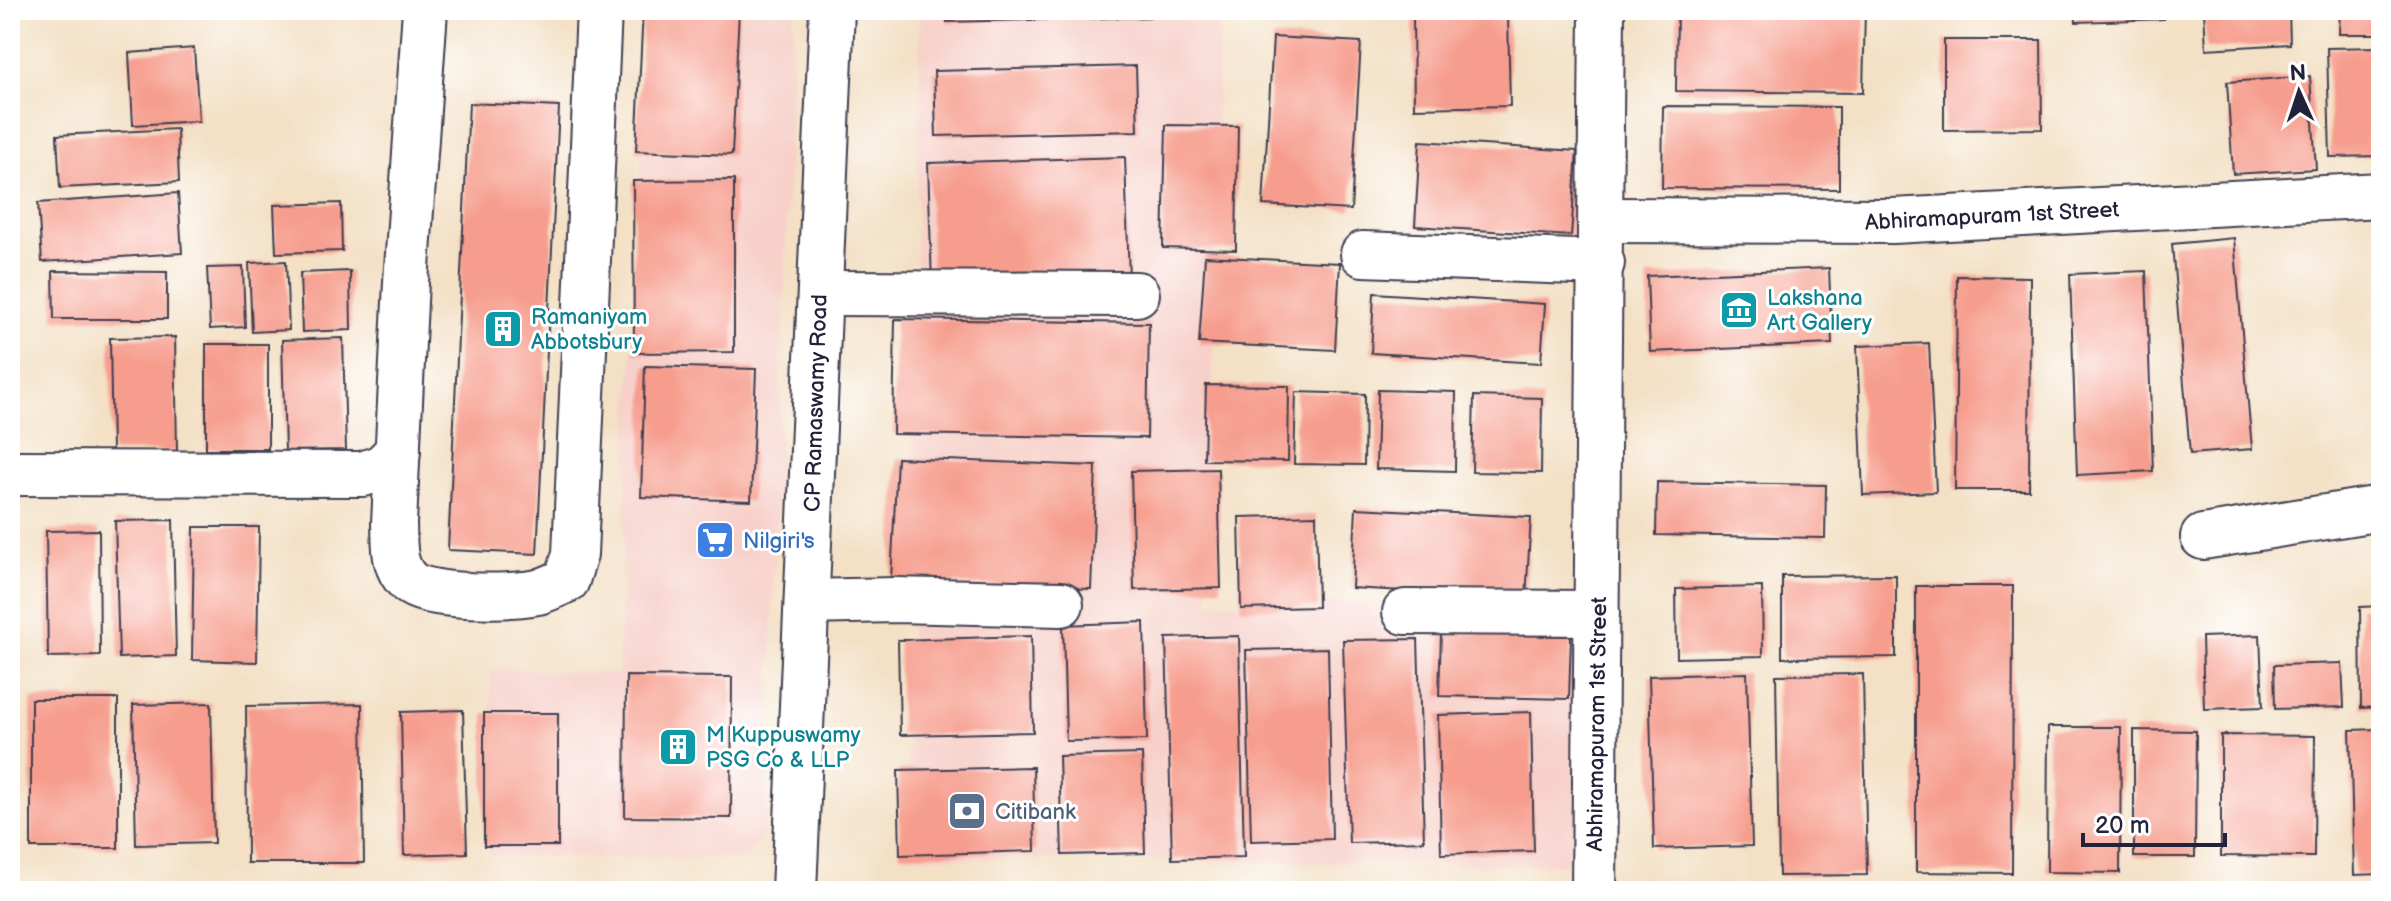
<svg xmlns="http://www.w3.org/2000/svg" width="2391" height="901" viewBox="0 0 2391 901" font-family="'Balsamiq Sans',sans-serif">
	<style>
		.built { fill: #f7d0c9 }
		.building { fill: #f69d8d }
		.lines { fill: none; stroke-linecap: round; stroke-linejoin: round }
		.minor-casing { stroke: #413e50; stroke-width: 48 }
		.major-casing { stroke: #413e50; stroke-width: 48 }
		.minor { stroke: #fff; stroke-width: 44 }
		.major { stroke: #fff; stroke-width: 44 }
		.labels { text-anchor: middle; stroke-width: 6; stroke-linejoin: round; paint-order: stroke }
		.street-label { font-size: 22px; fill: #22223b; stroke: #fff }
		.culture-label { font-size: 22px; fill: #0d838f; stroke: #fff; text-anchor: start }
		.shop-label { font-size: 22px; fill: #366cbe; stroke: #fff; text-anchor: start }
		.service-label { font-size: 22px; fill: #4e5e75; stroke: #fff; text-anchor: start }
	</style>
	<rect width="100%" height="100%" fill="#fff"/>
	<filter id="ink" filterUnits="userSpaceOnUse"><feTurbulence type="fractalNoise" baseFrequency=".0125" numOctaves="2"/><feDisplacementMap in="SourceGraphic" scale="16" xChannelSelector="R" yChannelSelector="G"/><feConvolveMatrix kernelMatrix="1 2 1 2 8 2 1 2 1" color-interpolation-filters="sRGB"/></filter>
	<filter id="wash" filterUnits="userSpaceOnUse"><feTurbulence type="fractalNoise" baseFrequency=".006" numOctaves="4" result="noise"/><feDisplacementMap in="SourceGraphic" scale="32" xChannelSelector="R" yChannelSelector="G"/><feGaussianBlur stdDeviation="1.8" result="paint"/><feColorMatrix in="noise" values="0 0 0 0 0 0 0 0 0 0 0 0 0 0 0 0 0 1.4 0 .05"/><feComposite in="paint" operator="in"/></filter>
	<g filter="url(#wash)">
		<rect width="100%" height="100%" fill="#f3e0c5"/>
		<g class="built">
			<path d="M648,10H794L765,834L747,859L488,856L491,669L618,674Z"/>
			<path d="M920,10H1219L1209,603L1584,601L1574,865L906,857Z"/>
		</g>
		<g id="blocks">
			<g class="building">
				<path d="M161,10H230V16L161,14Z"/>
				<path d="M643,10H739L732,155L636,151Z"/>
				<path d="M946,10H1150V17L947,22Z"/>
				<path d="M1677,10H1865L1863,93L1676,91Z"/>
				<path d="M2075,10H2163L2164,19L2076,22Z"/>
				<path d="M2204,10H2289L2290,44L2206,49Z"/>
				<path d="M2340,10H2381V34H2339Z"/>
				<path d="M1508,15L1510,106L1414,108L1413,16Z"/>
				<path d="M1273,37L1361,42L1351,210L1263,205Z"/>
				<path d="M1944,40H2041L2042,129L1944,130Z"/>
				<path d="M2381,47V156L2330,157L2327,48Z"/>
				<path d="M194,48L199,121L133,125L129,53Z"/>
				<path d="M1136,66L1138,131L936,136L934,71Z"/>
				<path d="M2310,76L2316,169L2233,174L2227,82Z"/>
				<path d="M469,103L559,107L537,554L448,550Z"/>
				<path d="M1663,106L1839,107V189L1662,188Z"/>
				<path d="M1166,125L1238,126L1236,250L1163,248Z"/>
				<path d="M177,129L179,182L60,188L57,135Z"/>
				<path d="M1420,141L1577,151L1571,236L1415,226Z"/>
				<path d="M1125,157L1129,280L932,284L928,163Z"/>
				<path d="M734,180V352L634,353L633,181Z"/>
				<path d="M178,193L182,253L42,262L38,203Z"/>
				<path d="M341,203L342,251L276,253L274,205Z"/>
				<path d="M2234,238L2252,449L2190,454L2172,244Z"/>
				<path d="M1205,256L1340,263L1335,350L1199,343Z"/>
				<path d="M286,261L289,330L252,332L249,263Z"/>
				<path d="M243,267L245,327L210,329L207,268Z"/>
				<path d="M1829,268L1832,344L1650,352L1647,276Z"/>
				<path d="M53,271L167,272V319H54Z"/>
				<path d="M350,271L351,330L302,332L300,273Z"/>
				<path d="M2146,271L2153,471L2077,475L2070,274Z"/>
				<path d="M1957,276L2030,277L2029,490H1955Z"/>
				<path d="M1374,293L1545,304L1541,363L1371,353Z"/>
				<path d="M895,319L1149,323L1147,438L893,434Z"/>
				<path d="M175,337L177,451L112,452L110,338Z"/>
				<path d="M343,338L346,450L285,451L282,340Z"/>
				<path d="M1929,343L1936,492L1863,495L1857,346Z"/>
				<rect x="206" y="344" width="62" height="105"/>
				<path d="M645,366L756,369L751,501L641,497Z"/>
				<path d="M1206,385L1289,386L1288,461L1204,460Z"/>
				<path d="M1378,390L1456,392L1455,471L1376,469Z"/>
				<path d="M1296,392L1365,394L1364,465L1294,464Z"/>
				<path d="M1474,396L1542,398L1541,473L1472,472Z"/>
				<path d="M897,458L1096,466L1091,589L891,581Z"/>
				<path d="M1218,469L1221,588L1134,590L1131,471Z"/>
				<path d="M1657,482L1826,485L1825,538L1656,535Z"/>
				<path d="M1356,508L1531,517L1526,598L1352,588Z"/>
				<path d="M1316,515L1318,607L1241,609L1239,517Z"/>
				<path d="M173,520L176,656L119,658L115,521Z"/>
				<path d="M194,527H259L257,662L192,660Z"/>
				<path d="M99,530L100,656L48,657L46,531Z"/>
				<path d="M1896,575V657L1782,658V576Z"/>
				<path d="M1916,586H2013L2012,873L1916,872Z"/>
				<path d="M1762,587L1763,656L1677,658L1676,589Z"/>
				<path d="M2381,606V707L2361,708L2360,607Z"/>
				<path d="M1144,622L1147,740L1066,741L1063,625Z"/>
				<path d="M1441,633L1571,636L1569,699L1439,696Z"/>
				<path d="M2260,635L2263,707L2204,709L2202,637Z"/>
				<path d="M1031,636L1033,732L900,735L898,640Z"/>
				<path d="M1239,636L1244,857L1172,859L1166,638Z"/>
				<path d="M1418,639L1424,841L1349,843L1343,640Z"/>
				<path d="M1328,648L1332,839L1251,841L1246,650Z"/>
				<path d="M2342,663L2344,707L2275,709L2274,665Z"/>
				<path d="M1747,673L1752,846L1654,849L1649,676Z"/>
				<path d="M1863,674L1867,875L1779,876L1776,675Z"/>
				<path d="M626,676L732,677L731,818L625,817Z"/>
				<rect x="31" y="699" width="87" height="149"/>
				<path d="M211,703L214,843L136,845L133,705Z"/>
				<path d="M362,704L364,863H247L246,706Z"/>
				<path d="M463,710L467,853L404,855L401,712Z"/>
				<path d="M1531,712L1534,851L1441,854L1438,715Z"/>
				<rect x="484" y="713" width="74" height="133"/>
				<path d="M2048,727H2121L2120,873L2047,872Z"/>
				<path d="M2381,729V874L2354,875L2350,730Z"/>
				<path d="M2134,730L2196,731L2195,857H2134Z"/>
				<path d="M2221,735L2315,736L2314,857L2221,856Z"/>
				<path d="M1142,754L1145,853L1062,855L1059,756Z"/>
				<path d="M1033,767L1035,851L900,855L898,770Z"/>
			</g>
		</g>
	</g>
	<g filter="url(#ink)">
		<use href="#blocks" fill-opacity="0" stroke="#413e50" stroke-width="2"/>
		<g class="lines">
			<defs>
				<g id="minor">
					<path d="M425,10L406,282L394,523C395,544 392,566 409,582C428,599 513,597 538,592C548,589 558,584 567,580L575,554L599,10"/>
					<path d="M1602,220L1893,221L2381,195"/>
					<path d="M1363,254L1602,263"/>
					<path d="M820,293L1137,294"/>
					<path d="M10,473L363,474L382,467L398,451"/>
					<path d="M2203,537L2381,508"/>
					<path d="M807,602L895,600L1061,604"/>
					<path d="M1405,612L1597,613"/>
					<path d="M1594,891L1602,10"/>
				</g>
				<path id="major" d="M794,891L832,10"/>
			</defs>
			<use href="#minor" class="minor-casing"/>
			<use href="#major" class="major-casing"/>
			<use href="#minor" class="minor"/>
			<use href="#major" class="major"/>
		</g>
	</g>
	<defs>
		<symbol id="museum-square" viewBox="-11 -11 22 22"><rect x="-9" y="-9" width="18" height="18" rx="4" fill="#0f9aa8" stroke="#fff"/><path d="M0-6L6-3V-2H-6V-3ZM-5-1h2V3h-2ZM-1-1h2V3h-2ZM3-1h2V3H3ZM-6 4H6V6H-6Z" fill="#fff"/></symbol>
		<symbol id="building-square" viewBox="-11 -11 22 22"><rect x="-9" y="-9" width="18" height="18" rx="4" fill="#0f9aa8" stroke="#fff"/><path d="M-4-6H4V6H1V3H-1V6H-4ZM-2.5-4.3h1.7v1.8h-1.7ZM.8-4.3h1.7v1.8H.8ZM-2.5-1h1.7V.8h-1.7ZM.8-1h1.7V.8H.8Z" fill="#fff"/></symbol>
		<symbol id="supermarket-square" viewBox="-11 -11 22 22"><rect x="-9" y="-9" width="18" height="18" rx="4" fill="#3f7fe0" stroke="#fff"/><path d="M-6-5.5h2.5l.6 2H6L4.5 2H-2.5L-4.4-4H-6ZM-1.5 3.2a1.3 1.3 0 1 0 .1 0ZM3 3.2a1.3 1.3 0 1 0 .1 0Z" fill="#fff"/></symbol>
		<symbol id="bank-square" viewBox="-11 -11 22 22"><rect x="-9" y="-9" width="18" height="18" rx="4" fill="#5c6f8a" stroke="#fff"/><path d="M-6-4H6V4H-6ZM0-2.3a2.3 2.3 0 1 0 0 4.6a2.3 2.3 0 1 0 0-4.6Z" fill="#fff"/></symbol>
	</defs>
	<g fill-rule="evenodd">
		<use href="#museum-square" x="1717" y="288" width="44" height="44"/>
		<use href="#building-square" x="481" y="307" width="44" height="44"/>
		<use href="#supermarket-square" x="693" y="518" width="44" height="44"/>
		<use href="#building-square" x="656" y="725" width="44" height="44"/>
		<use href="#bank-square" x="945" y="789" width="44" height="44"/>
	</g>
	<g class="labels">
		<g class="street-label">
			<text transform="translate(1992 215) rotate(-3)" y="8">Abhiramapuram 1st Street</text>
			<text transform="translate(815 403) rotate(-88)" y="8">CP Ramaswamy Road</text>
			<text transform="translate(1596 724) rotate(-89)" y="8">Abhiramapuram 1st Street</text>
		</g>
		<g class="culture-label">
			<text x="1767" y="305">Lakshana<tspan x="1767" dy="25">Art Gallery</tspan></text>
			<text x="531" y="324">Ramaniyam<tspan x="531" dy="25">Abbotsbury</tspan></text>
			<text x="706" y="742">M Kuppuswamy<tspan x="706" dy="25">PSG Co &amp; LLP</tspan></text>
		</g>
		<g class="shop-label">
			<text x="743" y="548">Nilgiri's</text>
		</g>
		<g class="service-label">
			<text x="995" y="819">Citibank</text>
		</g>
	</g>
	<rect width="2391" height="901" fill="none" stroke="#fff" stroke-width="40"/>
	<g transform="translate(2299 92) rotate(357)" stroke="#ffffff" stroke-width="6" paint-order="stroke">
	<path d="M0-6L14 30L0 20L-14 30Z" fill="#22223b"/>
	<text y="-12" font-size="22" font-weight="bold" text-anchor="middle" fill="#22223b">N</text>
	</g>
	<path d="M2083 833v12h142v-12" fill="none" stroke="#22223b" stroke-width="4"/>
	<text x="2095" y="833" font-size="24" fill="#22223b" stroke="#ffffff" stroke-width="6" paint-order="stroke">20 m</text>
</svg>
